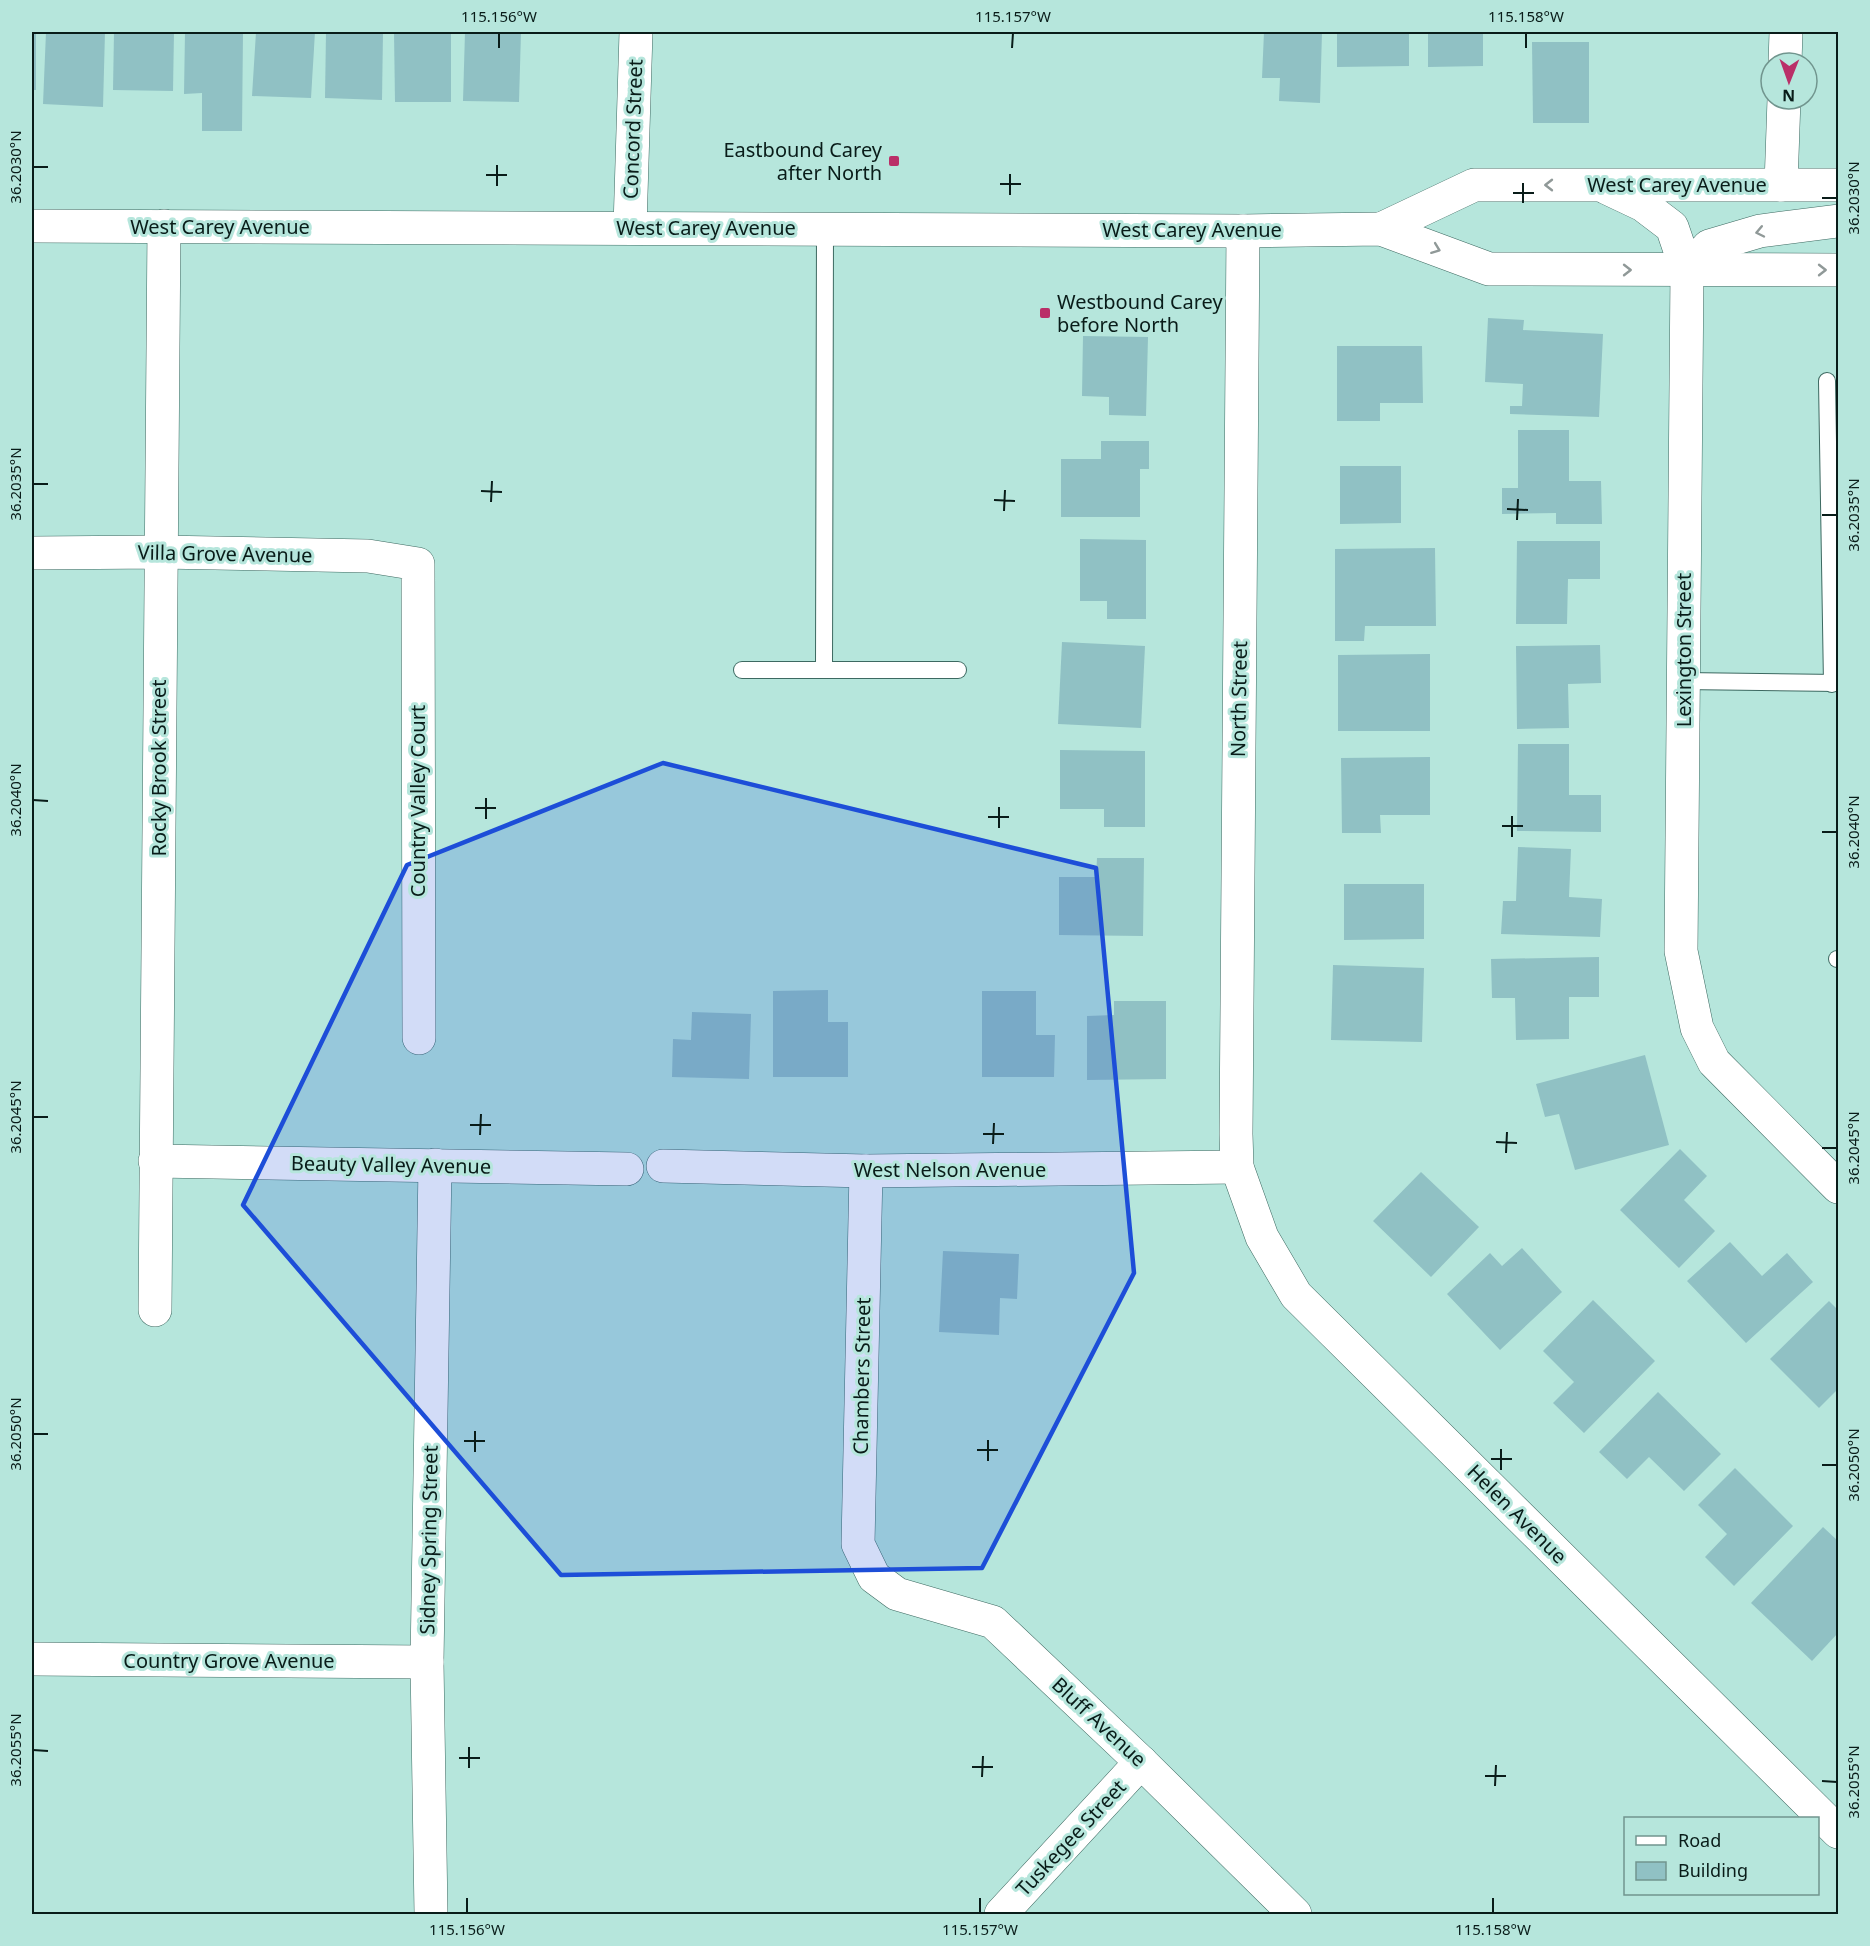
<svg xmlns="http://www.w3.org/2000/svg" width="1870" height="1946" viewBox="0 0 1870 1946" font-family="'Noto Sans',sans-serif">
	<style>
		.building { fill: #90c1c4 }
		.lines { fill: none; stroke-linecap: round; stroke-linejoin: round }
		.service-casing { stroke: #3d6961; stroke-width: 18 }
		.minor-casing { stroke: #3d6961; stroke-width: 34 }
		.tertiary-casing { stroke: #3d6961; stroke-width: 34 }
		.secondary-casing { stroke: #3d6961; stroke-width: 34 }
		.service { stroke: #fff; stroke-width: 16 }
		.minor { stroke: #fff; stroke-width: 33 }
		.tertiary { stroke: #fff; stroke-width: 33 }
		.secondary { stroke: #fff; stroke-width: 33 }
		.oneway { stroke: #909998 }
		.marked { fill: #1d4ed8; fill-opacity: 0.2; stroke: #1d4ed8; stroke-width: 4.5; stroke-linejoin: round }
		.ticks { fill: none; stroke: #091c19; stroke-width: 2 }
		.poi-dot { fill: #ba2f68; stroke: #b6e6dc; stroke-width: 2 }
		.labels { text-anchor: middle; stroke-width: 6; stroke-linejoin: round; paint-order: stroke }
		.street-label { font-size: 20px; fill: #091c19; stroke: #b6e6dc }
		.poi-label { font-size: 20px; fill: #091c19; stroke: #b6e6dc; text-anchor: end }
		.neatline { fill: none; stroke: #091c19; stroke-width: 2 }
		.ticks-label { font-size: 15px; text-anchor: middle; fill: #091c19 }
	</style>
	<rect width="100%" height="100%" fill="#b6e6dc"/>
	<g class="building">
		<rect x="32" y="32" width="4" height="58"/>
		<path d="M46,32H105L103,107L43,104Z"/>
		<path d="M114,32H174L173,91L113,90Z"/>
		<path d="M185,32H243L242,131H202V93L184,94Z"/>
		<path d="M256,32H315L311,98L252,96Z"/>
		<path d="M326,32H383L382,100L325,98Z"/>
		<path d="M394,32H451V102H395Z"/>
		<path d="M465,32H521L519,102L463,101Z"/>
		<path d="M1264,32H1322L1320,103L1279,101L1280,78H1262Z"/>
		<path d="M1337,32H1409V66L1337,67Z"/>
		<path d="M1428,32H1483V66L1428,67Z"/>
		<path d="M1532,42H1589V123H1533Z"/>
		<path d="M1488,318L1524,320L1523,330L1603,334L1599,417L1510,414V406H1522L1523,384L1485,382Z"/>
		<path d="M1083,336L1148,337L1146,416L1109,415V397L1082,396Z"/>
		<path d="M1337,346H1422L1423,403H1380V421H1337Z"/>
		<path d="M1518,430H1569V481H1601L1602,524H1556V513L1502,514V488H1518Z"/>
		<path d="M1101,441H1149V469H1140V517H1061V459H1101Z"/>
		<path d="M1340,466H1401V523L1340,524Z"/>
		<path d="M1080,539L1146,540V619H1107V601H1080Z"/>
		<path d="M1517,541H1600V579H1568L1567,624H1516Z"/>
		<path d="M1435,548L1436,626H1365L1364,641H1335V549Z"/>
		<path d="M1062,642L1145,646L1141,728L1058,724Z"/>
		<path d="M1600,645L1601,683L1568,684L1569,728L1517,729L1516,646Z"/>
		<path d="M1430,654V731H1338V655Z"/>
		<path d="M1518,744H1569V795H1601V832L1517,831Z"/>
		<path d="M1060,750L1145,751V827H1104V809H1060Z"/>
		<path d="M1430,757V815H1380L1381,833H1342L1341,758Z"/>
		<path d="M1518,847L1571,849L1569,897L1602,899L1600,937L1501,934L1503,901H1516Z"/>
		<path d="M1097,858H1144L1143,936L1059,935V877H1096Z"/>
		<path d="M1344,884H1424V939L1344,940Z"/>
		<path d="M1599,957V997H1569V1039L1516,1040L1515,998H1492L1491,959Z"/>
		<path d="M1333,965L1424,968L1422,1042L1331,1040Z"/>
		<path d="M828,990V1022H848V1077H773V991Z"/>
		<path d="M982,991H1036V1035H1055L1054,1077H982Z"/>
		<path d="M1114,1001H1166V1079L1087,1080V1016L1114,1015Z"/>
		<path d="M692,1012L751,1014L749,1079L672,1077L673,1039L691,1040Z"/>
		<path d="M1645,1055L1669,1145L1575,1170L1559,1114L1545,1117L1536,1084Z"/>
		<path d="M1680,1149L1707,1176L1684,1200L1715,1231L1679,1268L1620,1210Z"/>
		<path d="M1421,1172L1479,1227L1431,1277L1373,1221Z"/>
		<path d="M1730,1242L1762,1276L1787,1253L1813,1282L1746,1343L1687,1281Z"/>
		<path d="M1522,1248L1562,1292L1500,1350L1447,1294L1490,1253L1502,1266Z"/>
		<path d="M943,1251L1019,1254L1017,1299L1000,1298L999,1335L939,1332Z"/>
		<path d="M1593,1300L1655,1361L1584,1433L1553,1403L1574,1382L1543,1351Z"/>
		<path d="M1829,1301L1838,1310V1389L1819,1408L1770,1359Z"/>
		<path d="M1658,1392L1721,1454L1684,1491L1649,1457L1627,1479L1599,1452Z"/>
		<path d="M1735,1468L1793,1526L1734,1586L1705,1557L1727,1534L1698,1505Z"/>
		<path d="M1823,1527L1838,1541V1633L1812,1661L1751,1603Z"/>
	</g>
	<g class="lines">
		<defs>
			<g id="service">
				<path d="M1827,381L1832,684"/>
				<path d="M742,670H958"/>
				<path d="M824,670L825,228"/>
				<path d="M1683,681L1838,683"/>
				<path d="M1837,959H1838"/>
			</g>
			<g id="minor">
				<path d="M1785,63L1786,32"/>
				<path d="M1781,185L1784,99"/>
				<path d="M1243,231L1236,1134L1237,1167L1262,1237L1296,1295L1838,1832"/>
				<path d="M1687,271L1681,951L1697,1028L1714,1062L1838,1187"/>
				<path d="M32,553L160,552L368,556L418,564L419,1038"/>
				<path d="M155,1161L627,1169"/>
				<path d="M663,1166L866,1171L1237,1167"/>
				<path d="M866,1171L858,1544L874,1577L897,1594L993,1622L1141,1762L1295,1914"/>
				<path d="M155,1310L164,226"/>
				<path d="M32,1659L427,1662"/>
				<path d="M431,1914L427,1662L435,1165"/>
				<path d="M1001,1914L1141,1762"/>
			</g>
			<path id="tertiary" d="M630,227L636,32"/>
			<g id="secondary">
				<path d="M1607,188L1643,205L1672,227L1687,271L1709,246L1760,231L1838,221"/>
				<path d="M32,226L1243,231L1381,229L1489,269L1838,270"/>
				<path d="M1381,229L1474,185H1838"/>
			</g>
		</defs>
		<use href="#service" class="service-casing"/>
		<use href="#minor" class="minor-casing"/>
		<use href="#tertiary" class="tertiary-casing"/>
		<use href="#secondary" class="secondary-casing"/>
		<use href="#service" class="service"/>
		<use href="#minor" class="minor"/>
		<use href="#tertiary" class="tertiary"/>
		<use href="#secondary" class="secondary"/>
	</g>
	<defs><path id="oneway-chevron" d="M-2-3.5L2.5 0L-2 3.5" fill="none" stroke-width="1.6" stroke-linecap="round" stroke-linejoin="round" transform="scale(1.5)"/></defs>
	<g class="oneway">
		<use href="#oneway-chevron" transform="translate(1549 185) rotate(-180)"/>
		<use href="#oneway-chevron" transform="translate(1760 232) rotate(168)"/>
		<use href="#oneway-chevron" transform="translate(1436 249) rotate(21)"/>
		<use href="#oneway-chevron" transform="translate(1627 270)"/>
		<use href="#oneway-chevron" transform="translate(1822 270)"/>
	</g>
	<path class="marked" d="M663,763L1096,868L1134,1273L982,1568L561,1575L243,1205L407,865Z"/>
	<path class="ticks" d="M499,48V33M1012,48L1013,33M1526,48V33M33,167H48M486,175H507M1000,184H1021M497,186V165M1513,193H1534M1010,195V174M1822,198H1837M1523,203V183M33,484H48M481,491L502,492M994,500L1015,501M491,502L492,481M1507,509L1528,510M1004,511L1005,490M1822,515H1837M1517,520L1518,499M33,800L48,801M475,808H496M988,817H1009M486,819V798M1502,826H1523M999,828V807M1822,832H1837M1512,837V816M33,1117H48M470,1125H491M983,1134H1004M480,1135L481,1114M1496,1142L1517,1143M993,1144L994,1123M1822,1148H1837M1506,1153L1507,1132M33,1434H48M464,1441H485M977,1450H998M475,1452V1431M1491,1459H1512M988,1461V1440M1822,1465H1837M1501,1470V1449M33,1750L48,1751M459,1758H480M972,1767H993M469,1768V1747M1485,1776H1506M982,1777L983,1756M1822,1781L1837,1782M1495,1786L1496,1765M467,1913V1898M980,1913V1898M1493,1913V1898"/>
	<g class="poi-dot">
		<rect x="888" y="155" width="12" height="12" rx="3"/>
		<rect x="1039" y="307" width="12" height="12" rx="3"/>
	</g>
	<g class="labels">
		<g class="street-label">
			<text transform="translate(633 129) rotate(-88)" y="7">Concord Street</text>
			<text x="1677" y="192">West Carey Avenue</text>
			<text x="220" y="234">West Carey Avenue</text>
			<text x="706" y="235">West Carey Avenue</text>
			<text x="1192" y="237">West Carey Avenue</text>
			<text transform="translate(225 554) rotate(1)" y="7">Villa Grove Avenue</text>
			<text transform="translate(1684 650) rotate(-90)" y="7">Lexington Street</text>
			<text transform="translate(1239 699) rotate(-89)" y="7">North Street</text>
			<text transform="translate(159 768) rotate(-90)" y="7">Rocky Brook Street</text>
			<text transform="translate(418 801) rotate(-90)" y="7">Country Valley Court</text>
			<text transform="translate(391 1165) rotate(1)" y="7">Beauty Valley Avenue</text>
			<text x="950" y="1177">West Nelson Avenue</text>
			<text transform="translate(862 1376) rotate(-89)" y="7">Chambers Street</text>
			<text transform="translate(1517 1514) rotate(45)" y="7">Helen Avenue</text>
			<text transform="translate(429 1540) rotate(-89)" y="7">Sidney Spring Street</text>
			<text x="229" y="1668">Country Grove Avenue</text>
			<text transform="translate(1099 1722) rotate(43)" y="7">Bluff Avenue</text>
			<text transform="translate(1071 1838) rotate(-47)" y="7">Tuskegee Street</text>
		</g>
		<g class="poi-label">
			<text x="882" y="157">Eastbound Carey<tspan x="882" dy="23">after North</tspan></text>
			<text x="1057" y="309" text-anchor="start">Westbound Carey<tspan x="1057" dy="23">before North</tspan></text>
		</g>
	</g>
	<rect width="1870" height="1946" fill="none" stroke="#b6e6dc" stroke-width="66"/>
	<rect x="1624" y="1817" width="195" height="78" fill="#b6e6dc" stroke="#71958e" stroke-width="1.5"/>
	<rect x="1636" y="1836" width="30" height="9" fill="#ffffff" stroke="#71958e" stroke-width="1.5"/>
	<text x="1678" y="1847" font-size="18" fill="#091c19">Road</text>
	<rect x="1636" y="1862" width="30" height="18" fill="#90c1c4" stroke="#71958e" stroke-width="1.5"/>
	<text x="1678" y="1877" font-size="18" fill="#091c19">Building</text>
	<g transform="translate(1789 81) rotate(181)"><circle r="28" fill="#b6e6dc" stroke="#71958e" stroke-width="1.5"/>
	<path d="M0-4.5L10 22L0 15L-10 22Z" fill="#ba2f68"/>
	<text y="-9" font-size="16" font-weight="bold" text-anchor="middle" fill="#091c19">N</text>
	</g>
	<rect x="33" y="33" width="1804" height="1880" class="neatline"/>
	<g class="ticks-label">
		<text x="499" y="22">115.156°W</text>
		<text x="1013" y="22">115.157°W</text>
		<text x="1526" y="22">115.158°W</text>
		<text transform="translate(16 167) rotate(-90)" y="5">36.2030°N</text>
		<text transform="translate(1854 198) rotate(-90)" y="5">36.2030°N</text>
		<text transform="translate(16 484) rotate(-90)" y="5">36.2035°N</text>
		<text transform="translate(1854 515) rotate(-90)" y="5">36.2035°N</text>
		<text transform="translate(16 800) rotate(-90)" y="5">36.2040°N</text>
		<text transform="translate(1854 832) rotate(-90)" y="5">36.2040°N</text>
		<text transform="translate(16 1117) rotate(-90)" y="5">36.2045°N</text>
		<text transform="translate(1854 1148) rotate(-90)" y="5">36.2045°N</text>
		<text transform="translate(16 1434) rotate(-90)" y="5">36.2050°N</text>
		<text transform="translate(1854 1465) rotate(-90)" y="5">36.2050°N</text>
		<text transform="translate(16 1750) rotate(-90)" y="5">36.2055°N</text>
		<text transform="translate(1854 1782) rotate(-90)" y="5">36.2055°N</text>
		<text x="467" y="1935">115.156°W</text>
		<text x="980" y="1935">115.157°W</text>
		<text x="1493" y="1935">115.158°W</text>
	</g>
</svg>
